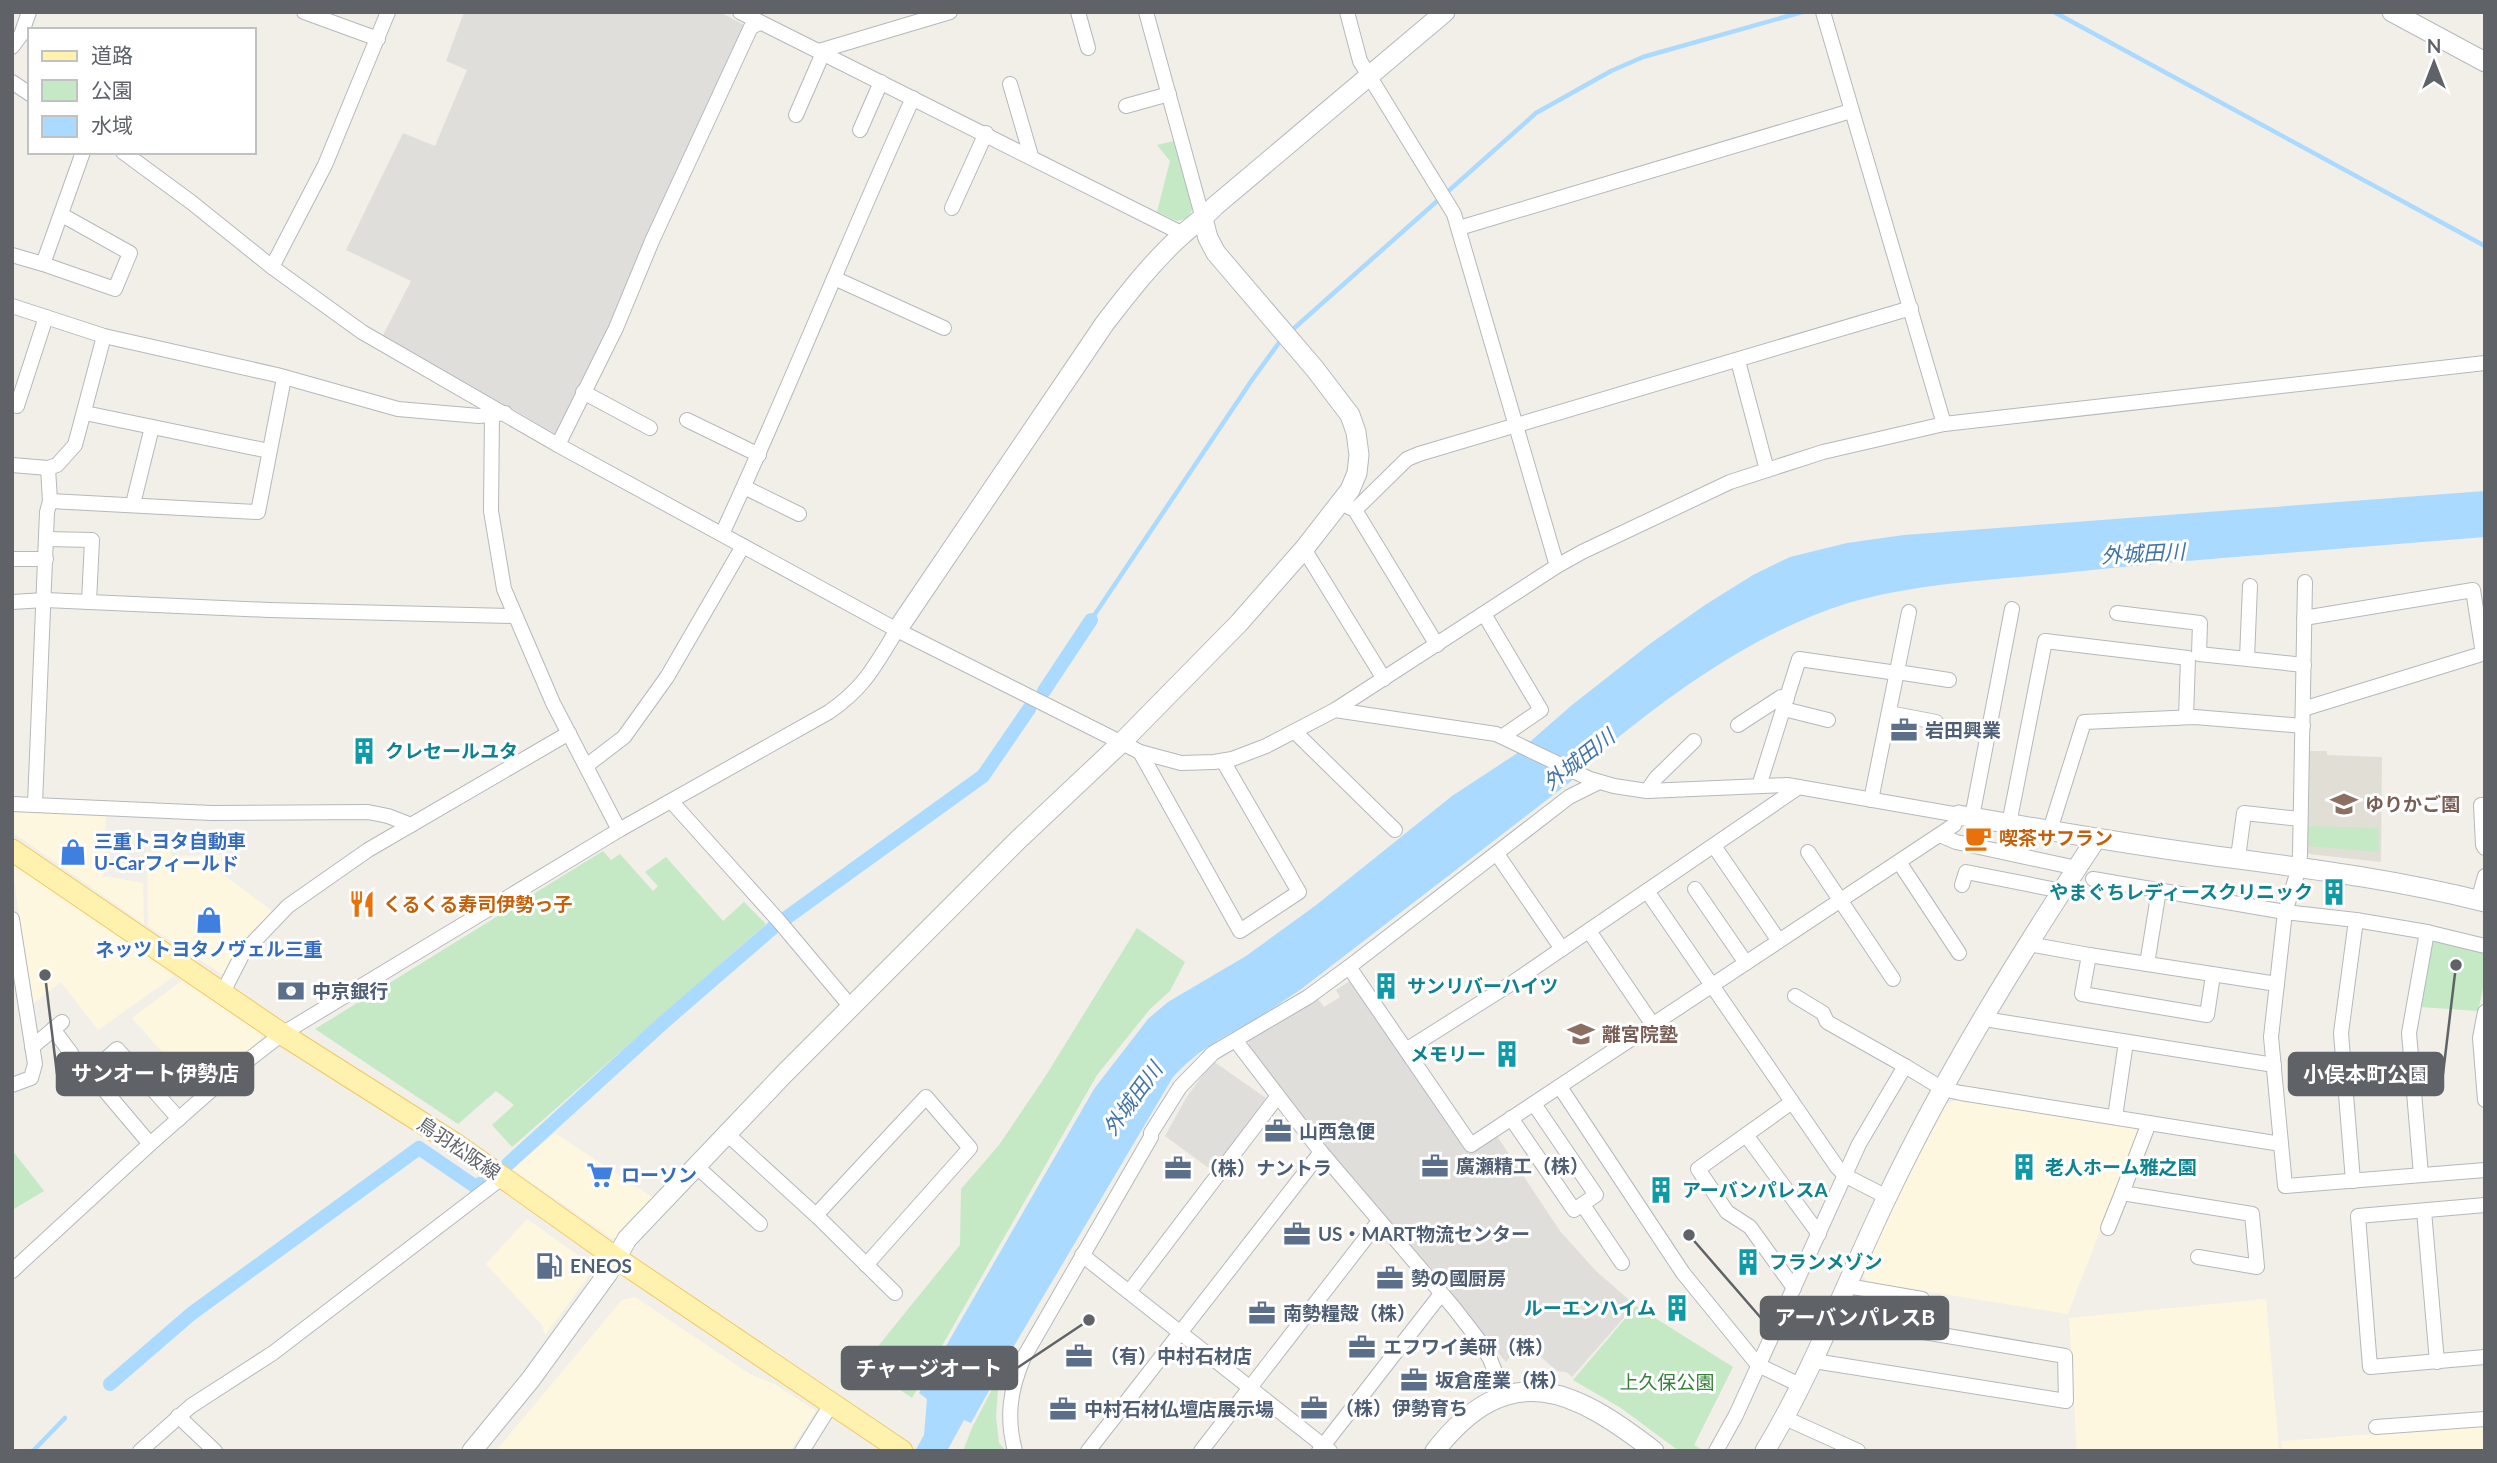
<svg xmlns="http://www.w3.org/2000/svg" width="2497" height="1463" viewBox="0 0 2497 1463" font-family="Lato,'Noto Sans JP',sans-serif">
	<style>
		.commercial { fill: #fef7e0 }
		.industrial { fill: #e0deda }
		.education { fill: #e1ded6 }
		.green { fill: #c5e8c5 }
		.water { fill: #aadaff }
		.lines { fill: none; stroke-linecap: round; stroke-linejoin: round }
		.stream { stroke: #aadaff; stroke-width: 4.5 }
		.canal { stroke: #aadaff; stroke-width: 14 }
		.street-casing { stroke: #b5b8bc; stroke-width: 16 }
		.secondary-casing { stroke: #b6babf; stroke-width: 21 }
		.primary-casing { stroke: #f2c960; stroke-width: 23 }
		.street { stroke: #fff; stroke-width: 14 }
		.secondary { stroke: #fff; stroke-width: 19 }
		.primary { stroke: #fff2af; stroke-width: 21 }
		.labels { text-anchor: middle; stroke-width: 6; stroke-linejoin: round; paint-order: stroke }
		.service-label { font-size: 19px; font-weight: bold; fill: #4e5e75; stroke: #fff; text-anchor: start }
		.culture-label { font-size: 19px; font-weight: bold; fill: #0d838f; stroke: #fff; text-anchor: start }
		.education-label { font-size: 19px; font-weight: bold; fill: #785e54; stroke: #fff; text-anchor: start }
		.food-label { font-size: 19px; font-weight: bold; fill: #c56008; stroke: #fff; text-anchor: start }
		.shop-label { font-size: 19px; font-weight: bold; fill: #366cbe; stroke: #fff; text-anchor: start }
		.street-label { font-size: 19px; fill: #5f6368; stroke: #fff }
		.park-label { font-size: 19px; fill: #348238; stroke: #fff }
		.water-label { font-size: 21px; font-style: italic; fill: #4174aa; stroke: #fff }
		.leader { fill: none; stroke: #5f6368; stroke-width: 2.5 }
		.callout-dot { fill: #5f6368; stroke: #fff; stroke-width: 2.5 }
		.callout { fill: #5f6368; stroke: #5f6368; stroke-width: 2.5 }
		.callout-label { font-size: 21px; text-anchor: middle; font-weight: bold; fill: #fff }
	</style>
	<rect width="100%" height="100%" fill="#f1efe8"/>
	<g class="commercial">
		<path d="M12,807L106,810L104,876L143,883L144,924L12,832Z"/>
		<path d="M171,851V856L221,855V873L276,914L225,976L148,926L147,852Z"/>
		<path d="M12,862L177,974L98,1030L61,982L30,1006Z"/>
		<path d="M183,980L261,1031V1039L200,1094L132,1018Z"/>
		<path d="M1958,1100L2139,1129L2068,1314L1867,1282L1862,1272L1907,1179L1946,1104Z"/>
		<path d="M555,1133L655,1199L622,1236L611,1238L512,1169Z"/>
		<path d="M527,1219L592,1265V1272L545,1335L542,1325L486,1264Z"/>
		<path d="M635,1297L750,1374L776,1385L816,1411L790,1451H496L622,1300Z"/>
		<path d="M2266,1299L2279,1451H2077L2069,1318Z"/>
		<path d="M2485,1426V1451H2282L2281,1441Z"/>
	</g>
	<g class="industrial">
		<path d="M464,12H720L746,26L560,432L554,433L383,335L411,281L346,250L403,133L435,146L467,70L446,61Z"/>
		<path d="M1353,979L1469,1153L1497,1136L1560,1231L1596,1271L1635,1305L1572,1377L1566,1372L1557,1371L1523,1341L1506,1362L1309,1130L1248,1048L1249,1041L1318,999L1324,1007L1340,997L1336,990Z"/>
		<path d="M1213,1061L1266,1098L1214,1172L1165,1136L1186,1098Z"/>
	</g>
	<path class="education" d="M2306,751H2327V755L2382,757L2381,862L2309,854L2305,850Z"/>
	<g class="green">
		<path d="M1174,141L1193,208L1188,218L1177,221L1157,212L1170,161L1157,145Z"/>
		<path d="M2308,826L2378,828L2379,852L2308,846Z"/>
		<path d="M603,851L611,860L620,854L653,891L658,886L645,872L666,857L723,921L744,902L766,924L512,1147L492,1125L514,1105L496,1091L458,1124L315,1029Z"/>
		<path d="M1137,928L1185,962L1170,991L1150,1009L1097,1075L912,1398L870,1369L875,1350L960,1245L961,1189L999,1145L1045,1077Z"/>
		<path d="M2437,940L2485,952V979L2478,1011L2420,1007L2430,943Z"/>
		<path d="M12,1150L44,1191L14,1209L12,1207Z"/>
		<path d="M1636,1306L1733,1367L1694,1445L1704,1451H1679L1621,1408L1573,1380Z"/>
		<path d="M999,1376L996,1417L999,1443L1006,1451H963L972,1428Z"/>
	</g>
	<path class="water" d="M2485,491V537C2344,549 2203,558 2063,573C1991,580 1917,583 1848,603C1758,631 1676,690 1604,749C1592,759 1582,772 1570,782L1300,990C1286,999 1272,1009 1258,1018C1223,1038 1202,1046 1173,1077L1014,1346L971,1423L964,1420L947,1451H915L924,1435L927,1399L919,1393L1094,1089L1148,1019L1168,1002L1246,956L1315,906L1452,796L1516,754L1572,705L1651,643L1705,605L1753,575L1790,557L1847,543L1904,535Z"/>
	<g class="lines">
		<g class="stream">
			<path d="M2054,12L2485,246"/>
			<path d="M1291,331L1536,113L1611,71L1643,57L1802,12"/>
			<path d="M1091,620L1252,380L1281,340"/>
			<path d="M33,1451L65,1418"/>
		</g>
		<g class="canal">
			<path d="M1044,691L1091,620"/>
			<path d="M508,1164L664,1022L775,926L983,776L1029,709"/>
			<path d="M110,1384L191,1314L419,1148L476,1187L480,1184"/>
		</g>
		<defs>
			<g id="street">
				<path d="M304,12L378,39"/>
				<path d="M740,12L1183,234"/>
				<path d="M1078,12L1088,48"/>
				<path d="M1146,12L1203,219"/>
				<path d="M1347,12L1360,61L1454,214L1557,566"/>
				<path d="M1823,12L1944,424"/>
				<path d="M12,47L21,35L29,12"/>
				<path d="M819,51L950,12"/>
				<path d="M12,82L30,94"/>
				<path d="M1010,84L1031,156"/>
				<path d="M1126,106L1169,94"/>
				<path d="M796,115L823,53"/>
				<path d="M860,130L881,82"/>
				<path d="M123,152L191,202L272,267L362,332L558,445L897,630L1140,752L1181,763L1214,762L1232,759L1266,746L1335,710L1557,566L1582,552L1730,482L1823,452L1944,424L2485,363"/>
				<path d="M952,208L986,133"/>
				<path d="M62,215L130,253L115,289L43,264L83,152"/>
				<path d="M1459,228L1851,111"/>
				<path d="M12,255L43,264"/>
				<path d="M272,267L325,165L388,12"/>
				<path d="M834,278L944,328"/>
				<path d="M12,306L104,336L277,375L398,409L479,416L505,413"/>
				<path d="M1738,361L1767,470"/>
				<path d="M583,392L650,428"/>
				<path d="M17,406L46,317"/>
				<path d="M85,413L269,451"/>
				<path d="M492,415L491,511L504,589L553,703L619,830"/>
				<path d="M687,420L759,455"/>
				<path d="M558,445L616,328L652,241L751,27L760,23"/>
				<path d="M12,465L48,468L50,501L47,512L35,804"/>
				<path d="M48,468L57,465L75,445L104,336"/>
				<path d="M744,487L799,514"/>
				<path d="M50,501L258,512L284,378"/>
				<path d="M133,504L152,427"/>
				<path d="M1347,506L1355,510L1437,645"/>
				<path d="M1355,510L1407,459L1419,454L1911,308"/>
				<path d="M722,534C789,390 847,242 913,98"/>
				<path d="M46,539L92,540L89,602"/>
				<path d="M1304,549L1384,679"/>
				<path d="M12,559H46"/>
				<path d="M2305,582L2300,854L2299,868L2285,912L2271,1037L2285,1186L2485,1170"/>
				<path d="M12,602L45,600L269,610L514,616"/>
				<path d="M2117,613L2200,623L2199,654L2304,665"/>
				<path d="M1484,614L1541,710L1503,736"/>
				<path d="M2304,618L2473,590L2483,654"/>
				<path d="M2247,658L2250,586"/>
				<path d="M1897,672L1949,680"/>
				<path d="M1784,709L1828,720"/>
				<path d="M2303,709L2485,653"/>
				<path d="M1335,710L1496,734L1590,779L1614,786L1647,791L1787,785L1959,815L1954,825L1471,1145L1349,967"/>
				<path d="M1889,713L1936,722"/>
				<path d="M1738,725L1781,697L1787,698"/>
				<path d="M1295,732L1395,830"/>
				<path d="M1140,752L1240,931L1299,892L1223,761"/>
				<path d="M586,766L624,737L667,677L743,546"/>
				<path d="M1759,786L1799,659L1897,673"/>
				<path d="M1647,791L1656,778L1694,741"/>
				<path d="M1871,800L1909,612"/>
				<path d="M671,801L778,920L851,1007"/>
				<path d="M12,804L212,813L368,812L388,816L411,825"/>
				<path d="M2485,805H2481L2483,845L2485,848"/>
				<path d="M1972,817L2012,609"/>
				<path d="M2009,824L2045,641L2188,658L2186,717"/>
				<path d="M2050,830L2084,722L2195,717L2303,726"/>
				<path d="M1940,835L1956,842L2077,868"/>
				<path d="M1714,846L1779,941"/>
				<path d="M2239,850L2244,813L2300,819"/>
				<path d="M1808,852L1893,979"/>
				<path d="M1497,854L1562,949"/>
				<path d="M1899,862L1959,953"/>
				<path d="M2093,879L2285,912L2356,920L2427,932L2485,946"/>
				<path d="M1962,885L1966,872L2062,891"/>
				<path d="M1695,889L1746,963"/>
				<path d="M1647,891L1837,1167L1846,1176L1887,1197"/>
				<path d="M2478,901L2485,876"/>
				<path d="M12,919L35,1064L31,1078L12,1085"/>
				<path d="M1589,931L1653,1025"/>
				<path d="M2028,944L2089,955"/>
				<path d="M2147,964L2159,890"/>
				<path d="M2213,975L2207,1015L2082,994L2089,955L2277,984"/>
				<path d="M223,992L243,953L288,906L368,850L569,733"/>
				<path d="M1795,996L1823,1013L1827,1022L1905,1066"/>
				<path d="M2485,1012L2480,1038L2485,1100"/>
				<path d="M1984,1019L2274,1065"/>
				<path d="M53,1029L71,1053L70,1055L85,1072L90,1073"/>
				<path d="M1236,1041L1321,1152L1454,1308L1481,1343L1490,1359L1504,1394"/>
				<path d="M32,1047L62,1022"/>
				<path d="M1406,1050L1512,983L1799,787"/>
				<path d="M1560,1087L1683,1273L1758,1365L1802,1386"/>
				<path d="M1792,1102L1698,1169L1727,1212L1750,1227L1794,1288"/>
				<path d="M2115,1117L2126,1042"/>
				<path d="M1511,1118L1574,1210L1596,1195L1534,1104"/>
				<path d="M2149,1123L2122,1193L2252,1214L2257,1267L2198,1257"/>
				<path d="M726,1133L819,1218L895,1293"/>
				<path d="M1746,1135L1819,1234"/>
				<path d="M150,1144L90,1073L117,1049L179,1119"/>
				<path d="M696,1166L760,1224"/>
				<path d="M2421,1175L2409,1033L2427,932"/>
				<path d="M2353,1181L2341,1033L2356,920"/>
				<path d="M1583,1205L1622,1263"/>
				<path d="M2485,1205L2358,1216L2370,1367L2485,1357"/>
				<path d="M2424,1211L2437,1362"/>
				<path d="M816,1215L926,1097L970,1148L866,1265"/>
				<path d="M2108,1228L2122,1193"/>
				<path d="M1082,1255L1330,1451"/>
				<path d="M12,1271L150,1144L224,1079L282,1034L619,830L829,712C865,687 874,667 897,630"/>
				<path d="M1129,1292L1277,1097"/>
				<path d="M1814,1361L2066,1401L2065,1356L1918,1331L1922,1299L1847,1286"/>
				<path d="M178,1416L215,1451"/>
				<path d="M1785,1418L1858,1451"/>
				<path d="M2376,1427L2485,1419"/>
				<path d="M140,1451L191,1406L273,1353L503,1177"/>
				<path d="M802,1451L832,1403"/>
				<path d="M1015,1451C1006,1417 1010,1389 1024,1357L1151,1137V1133L1180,1087L1213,1053L1308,997L1349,967L1569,797L1599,782"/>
				<path d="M1088,1451L1321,1152"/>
				<path d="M1201,1451L1379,1221"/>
				<path d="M1319,1451L1441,1294"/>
				<path d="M1716,1451L1736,1415L1859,1144L1905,1066L1943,1089L1961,1093L2281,1144"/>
			</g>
			<g id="secondary">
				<path d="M2392,12L2485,62"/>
				<path d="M897,630L1105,323C1129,292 1153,261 1182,235C1193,225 1205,217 1215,206L1445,12"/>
				<path d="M1959,815C2040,829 2120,843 2201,854C2296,867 2391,878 2485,902"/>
				<path d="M472,1451L531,1379L608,1273L627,1239L784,1074L1018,840L1121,743L1239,623L1304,549L1350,490L1357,473L1359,455L1356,432L1350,415L1315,369L1216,253L1208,238L1203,219"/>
				<path d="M1435,1451C1509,1356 1574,1389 1654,1451"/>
				<path d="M1765,1451C1814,1370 1846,1282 1887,1197C1946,1073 2020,954 2096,839"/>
			</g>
			<path id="primary" d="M12,850L282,1034L457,1145L616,1258L902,1451"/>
		</defs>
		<use href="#street" class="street-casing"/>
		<use href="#secondary" class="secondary-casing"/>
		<use href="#primary" class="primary-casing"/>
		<use href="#street" class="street"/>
		<use href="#secondary" class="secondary"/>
		<use href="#primary" class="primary"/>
	</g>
	<defs>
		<symbol id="office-bare" viewBox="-9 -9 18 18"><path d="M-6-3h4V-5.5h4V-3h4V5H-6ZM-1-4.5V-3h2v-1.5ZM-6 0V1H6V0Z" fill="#5c6f8a" stroke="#fff" stroke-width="2.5" paint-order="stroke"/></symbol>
		<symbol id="building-bare" viewBox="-9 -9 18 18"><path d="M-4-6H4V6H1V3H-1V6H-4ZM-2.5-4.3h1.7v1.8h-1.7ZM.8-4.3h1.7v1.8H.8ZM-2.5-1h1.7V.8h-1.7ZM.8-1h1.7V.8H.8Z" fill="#0f9aa8" stroke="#fff" stroke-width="2.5" paint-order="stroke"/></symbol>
		<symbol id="school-bare" viewBox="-9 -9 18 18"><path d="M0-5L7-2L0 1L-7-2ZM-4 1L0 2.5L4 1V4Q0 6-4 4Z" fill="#8d6e63" stroke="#fff" stroke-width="2.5" paint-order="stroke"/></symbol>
		<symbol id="cafe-bare" viewBox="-9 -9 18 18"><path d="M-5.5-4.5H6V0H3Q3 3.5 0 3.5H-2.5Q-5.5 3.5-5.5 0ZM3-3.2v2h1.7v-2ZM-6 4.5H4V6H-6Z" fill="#e8710a" stroke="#fff" stroke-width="2.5" paint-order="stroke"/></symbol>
		<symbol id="shop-bare" viewBox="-9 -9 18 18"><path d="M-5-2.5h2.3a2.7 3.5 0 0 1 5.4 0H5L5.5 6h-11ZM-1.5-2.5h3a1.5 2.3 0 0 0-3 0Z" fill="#3f7fe0" stroke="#fff" stroke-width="2.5" paint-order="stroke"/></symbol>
		<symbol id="restaurant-bare" viewBox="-9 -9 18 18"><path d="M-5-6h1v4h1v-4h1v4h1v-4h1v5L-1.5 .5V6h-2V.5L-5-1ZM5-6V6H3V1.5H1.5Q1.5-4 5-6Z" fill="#e8710a" stroke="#fff" stroke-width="2.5" paint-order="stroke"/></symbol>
		<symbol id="bank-bare" viewBox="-9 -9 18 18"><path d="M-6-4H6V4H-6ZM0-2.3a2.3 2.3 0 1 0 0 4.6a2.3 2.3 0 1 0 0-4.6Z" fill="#5c6f8a" stroke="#fff" stroke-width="2.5" paint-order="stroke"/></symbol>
		<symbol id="supermarket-bare" viewBox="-9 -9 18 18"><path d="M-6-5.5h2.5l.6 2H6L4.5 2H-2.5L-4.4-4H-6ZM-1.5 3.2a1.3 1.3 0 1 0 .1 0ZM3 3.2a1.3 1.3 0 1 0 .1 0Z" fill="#3f7fe0" stroke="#fff" stroke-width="2.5" paint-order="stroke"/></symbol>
		<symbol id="fuel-bare" viewBox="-9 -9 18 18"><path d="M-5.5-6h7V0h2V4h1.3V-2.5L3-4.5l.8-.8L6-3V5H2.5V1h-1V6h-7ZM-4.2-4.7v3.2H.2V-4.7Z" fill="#5c6f8a" stroke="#fff" stroke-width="2.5" paint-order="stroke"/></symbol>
	</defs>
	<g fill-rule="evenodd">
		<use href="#office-bare" x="1885" y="711" width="38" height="38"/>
		<use href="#building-bare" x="345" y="732" width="38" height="38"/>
		<use href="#school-bare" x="2325" y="785" width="38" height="38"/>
		<use href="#cafe-bare" x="1959" y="819" width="38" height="38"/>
		<use href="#shop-bare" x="54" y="833" width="38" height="38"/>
		<use href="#building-bare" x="2315" y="873" width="38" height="38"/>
		<use href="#restaurant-bare" x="343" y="885" width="38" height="38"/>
		<use href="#shop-bare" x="190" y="901" width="38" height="38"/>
		<use href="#building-bare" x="1367" y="967" width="38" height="38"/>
		<use href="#bank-bare" x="272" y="972" width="38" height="38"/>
		<use href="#school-bare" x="1562" y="1015" width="38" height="38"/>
		<use href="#building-bare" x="1488" y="1035" width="38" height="38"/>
		<use href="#office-bare" x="1259" y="1112" width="38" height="38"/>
		<use href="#office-bare" x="1416" y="1147" width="38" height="38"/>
		<use href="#building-bare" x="2005" y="1148" width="38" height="38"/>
		<use href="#office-bare" x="1159" y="1149" width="38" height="38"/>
		<use href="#supermarket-bare" x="581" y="1156" width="38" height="38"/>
		<use href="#building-bare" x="1642" y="1171" width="38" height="38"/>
		<use href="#office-bare" x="1278" y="1215" width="38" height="38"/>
		<use href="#building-bare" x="1729" y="1243" width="38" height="38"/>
		<use href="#fuel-bare" x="530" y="1247" width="38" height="38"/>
		<use href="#office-bare" x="1371" y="1259" width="38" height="38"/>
		<use href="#building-bare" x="1658" y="1289" width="38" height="38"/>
		<use href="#office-bare" x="1243" y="1294" width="38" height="38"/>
		<use href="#office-bare" x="1343" y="1328" width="38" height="38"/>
		<use href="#office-bare" x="1060" y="1337" width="38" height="38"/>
		<use href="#office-bare" x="1395" y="1361" width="38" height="38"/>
		<use href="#office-bare" x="1295" y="1389" width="38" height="38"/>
		<use href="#office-bare" x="1044" y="1390" width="38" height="38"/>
	</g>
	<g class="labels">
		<g class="service-label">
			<text x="1925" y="737">岩田興業</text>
			<text x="312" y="998">中京銀行</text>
			<text x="1299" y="1138">山西急便</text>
			<text x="1456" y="1173">廣瀬精工（株）</text>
			<text x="1199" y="1175">（株）ナントラ</text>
			<text x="1318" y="1241">US・MART物流センター</text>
			<text x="570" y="1273">ENEOS</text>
			<text x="1411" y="1285">勢の國厨房</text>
			<text x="1283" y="1320">南勢糧殻（株）</text>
			<text x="1383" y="1354">エフワイ美研（株）</text>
			<text x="1100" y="1363">（有）中村石材店</text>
			<text x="1435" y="1387">坂倉産業（株）</text>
			<text x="1335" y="1415">（株）伊勢育ち</text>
			<text x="1084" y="1416">中村石材仏壇店展示場</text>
		</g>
		<g class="culture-label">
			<text x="385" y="758">クレセールユタ</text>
			<text x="2313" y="899" text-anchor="end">やまぐちレディースクリニック</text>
			<text x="1407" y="993">サンリバーハイツ</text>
			<text x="1486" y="1061" text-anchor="end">メモリー</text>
			<text x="2045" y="1174">老人ホーム雅之園</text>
			<text x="1682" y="1197">アーバンパレスA</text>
			<text x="1769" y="1269">フランメゾン</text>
			<text x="1656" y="1315" text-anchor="end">ルーエンハイム</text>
		</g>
		<g class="education-label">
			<text x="2365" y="811">ゆりかご園</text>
			<text x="1602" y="1041">離宮院塾</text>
		</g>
		<g class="food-label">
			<text x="1999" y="845">喫茶サフラン</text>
			<text x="383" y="911">くるくる寿司伊勢っ子</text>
		</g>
		<g class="shop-label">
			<text x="94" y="848">三重トヨタ自動車<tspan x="94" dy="22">U-Carフィールド</tspan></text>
			<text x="209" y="956" text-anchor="middle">ネッツトヨタノヴェル三重</text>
			<text x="621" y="1182">ローソン</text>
		</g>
		<g class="street-label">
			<text transform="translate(459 1148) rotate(34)" y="7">鳥羽松阪線</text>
		</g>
		<g class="park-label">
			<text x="1667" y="1389">上久保公園</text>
		</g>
		<g class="water-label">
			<text transform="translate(2143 554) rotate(-3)" y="7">外城田川</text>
			<text transform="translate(1579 760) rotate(-38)" y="7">外城田川</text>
			<text transform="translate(1133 1099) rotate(-54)" y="7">外城田川</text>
		</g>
	</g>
	<path class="leader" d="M45 975L57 1074M2456 965L2443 1074M1689 1235L1761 1318M1089 1320L1017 1368"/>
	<g class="callout-dot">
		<circle cx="45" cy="975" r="7"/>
		<circle cx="2456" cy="965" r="7"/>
		<circle cx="1689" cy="1235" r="7"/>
		<circle cx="1089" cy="1320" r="7"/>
	</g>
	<g class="callout">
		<rect x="57" y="1053" width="196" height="42" rx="7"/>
		<rect x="2289" y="1053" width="154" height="42" rx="7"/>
		<rect x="1761" y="1297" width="187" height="42" rx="7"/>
		<rect x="842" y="1347" width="175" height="42" rx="7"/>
	</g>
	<g class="callout-label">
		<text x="155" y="1081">サンオート伊勢店</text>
		<text x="2366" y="1082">小俣本町公園</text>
		<text x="1855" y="1325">アーバンパレスB</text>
		<text x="929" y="1376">チャージオート</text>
	</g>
	<rect width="2497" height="1463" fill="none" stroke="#5f6368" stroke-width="28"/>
	<rect x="28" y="28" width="228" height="126" fill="#ffffff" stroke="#bfc1c3" stroke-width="2"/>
	<rect x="42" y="51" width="35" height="10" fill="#fff2af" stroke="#bfc1c3" stroke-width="2"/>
	<text x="91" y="63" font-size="21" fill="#5f6368">道路</text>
	<rect x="42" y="80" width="35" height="21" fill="#c5e8c5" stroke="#bfc1c3" stroke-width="2"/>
	<text x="91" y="98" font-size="21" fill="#5f6368">公園</text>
	<rect x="42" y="116" width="35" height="21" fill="#aadaff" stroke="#bfc1c3" stroke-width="2"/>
	<text x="91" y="133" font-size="21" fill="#5f6368">水域</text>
	<g transform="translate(2434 63)" stroke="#ffffff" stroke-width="5" paint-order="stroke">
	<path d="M0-5L12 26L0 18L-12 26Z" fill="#5f6368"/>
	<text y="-10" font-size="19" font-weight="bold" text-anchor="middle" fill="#5f6368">N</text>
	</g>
</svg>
